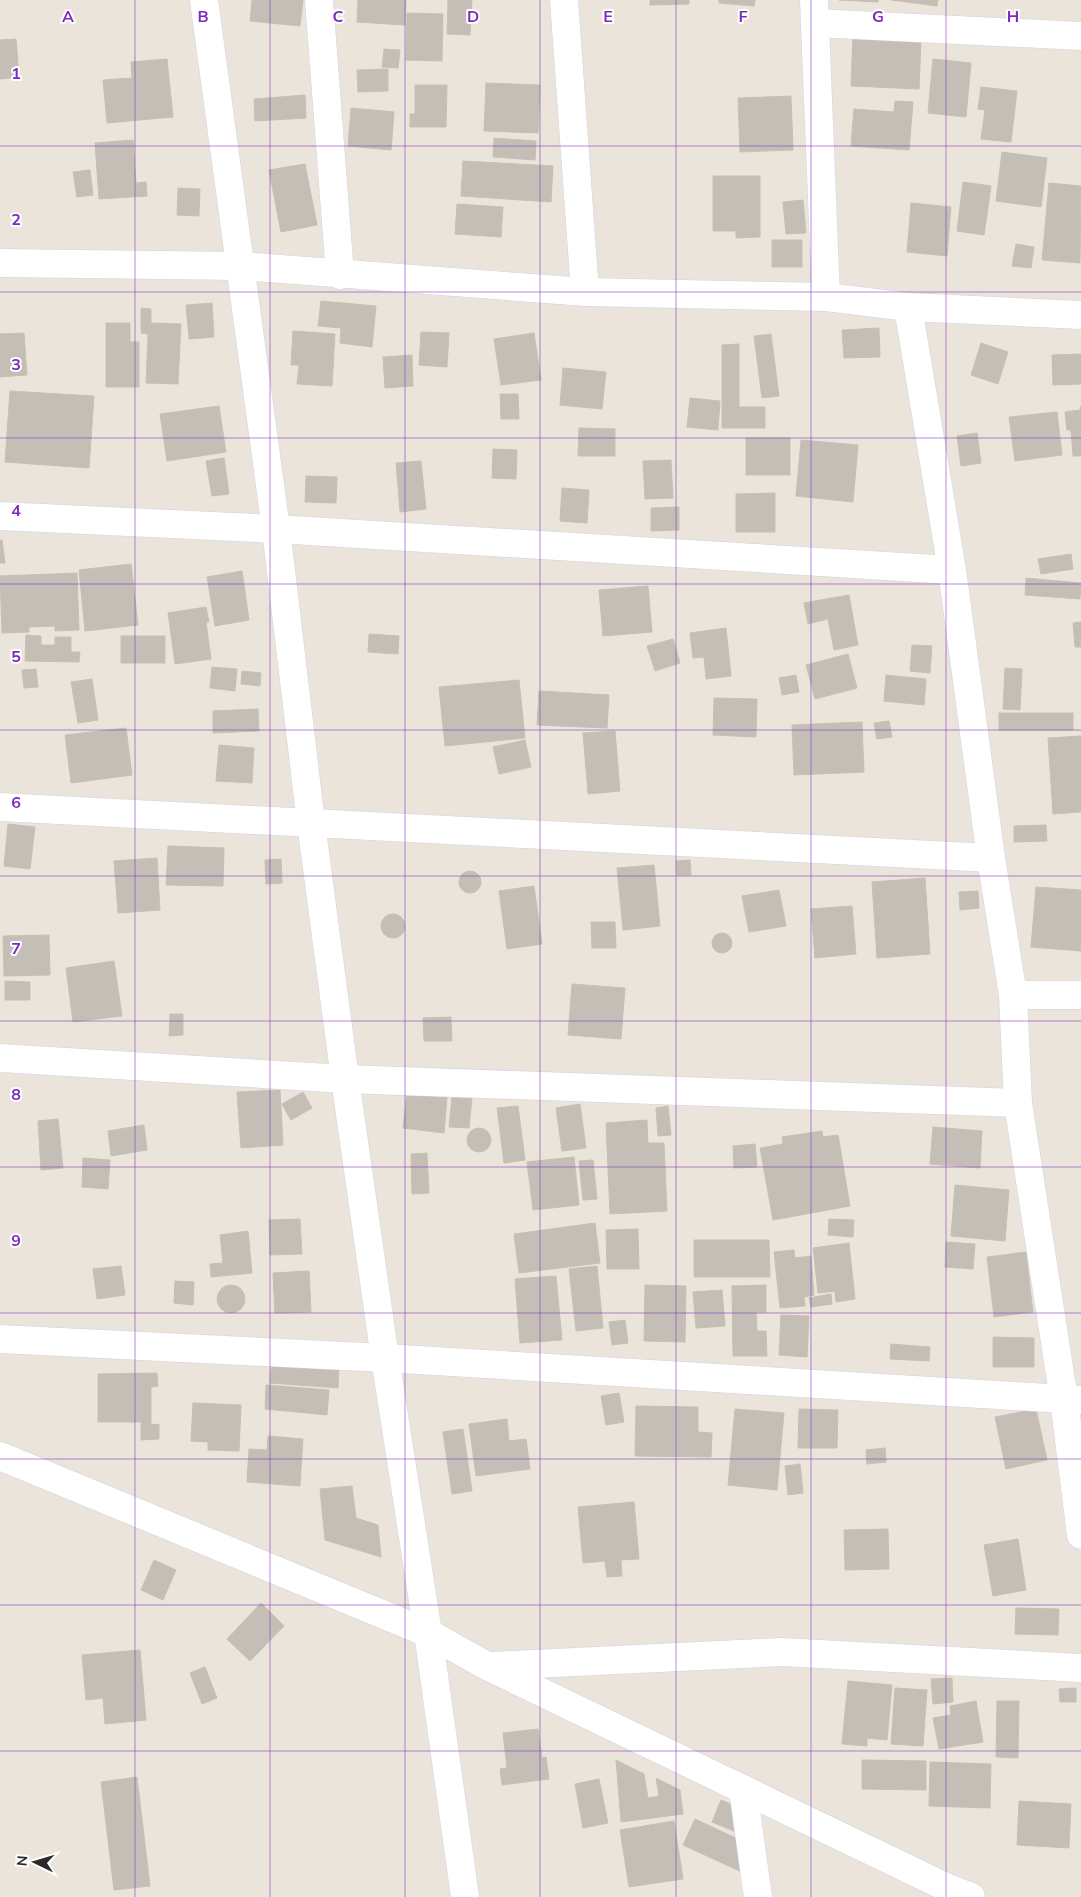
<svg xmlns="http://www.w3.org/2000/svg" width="1081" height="1897" viewBox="0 0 1081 1897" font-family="Mulish,sans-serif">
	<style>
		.building { fill: #c4beb6; stroke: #c6c0b4 }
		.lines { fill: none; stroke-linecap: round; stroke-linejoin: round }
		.street-casing { stroke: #d0d3e2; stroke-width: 29 }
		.street { stroke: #fff; stroke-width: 28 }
		.grid { fill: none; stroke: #7b2cbf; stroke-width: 1; stroke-opacity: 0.55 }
		.grid-label { font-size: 16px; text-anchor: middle; font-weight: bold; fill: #7b2cbf; stroke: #fff; stroke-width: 4; stroke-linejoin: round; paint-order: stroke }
	</style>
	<rect width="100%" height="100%" fill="#ebe4db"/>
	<g class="building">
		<path d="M252,0H303L300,26L250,21Z"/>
		<path d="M358,0H406L405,25L357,22Z"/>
		<path d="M448,0H472L470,35L447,34Z"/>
		<path d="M650,0H689V4L650,5Z"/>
		<path d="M719,0H755L754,6L719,3Z"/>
		<path d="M839,0H878V2Z"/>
		<path d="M891,0H938L937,6Z"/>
		<path d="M407,13L443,14L442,61L406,60Z"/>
		<path d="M853,35L921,38L919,89L851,86Z"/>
		<path d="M16,39L19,77L0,79V40Z"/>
		<path d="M384,49L400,50L398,68L382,67Z"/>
		<path d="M167,59L173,117L107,123L103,80L132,78L131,62Z"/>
		<path d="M933,59L971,63L966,117L928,113Z"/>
		<path d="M388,69V91L358,92L357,70Z"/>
		<path d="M486,83L540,85L538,133L484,131Z"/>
		<path d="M415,85H447L446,127H410V114H415Z"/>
		<path d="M981,87L1017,91L1011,142L981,139L985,110L978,109Z"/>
		<path d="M305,95L306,118L255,121L254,99Z"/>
		<path d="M791,96L793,150L740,152L738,98Z"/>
		<path d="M895,101L913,102L909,150L851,146L854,109L894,112Z"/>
		<path d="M351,108L394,112L391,150L348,146Z"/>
		<path d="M494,138L536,141L535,160L493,157Z"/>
		<path d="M133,140L136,183L146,182L147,196L99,199L95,143Z"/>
		<path d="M1002,152L1047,158L1041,207L996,201Z"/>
		<path d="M463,161L553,166L551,202L461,196Z"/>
		<path d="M305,164L317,225L281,232L269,170Z"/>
		<path d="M90,170L93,195L77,197L73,172Z"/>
		<path d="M713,176H760V237L736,238V231H713Z"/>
		<path d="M963,182L991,186L984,235L957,231Z"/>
		<path d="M1049,183L1081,186L1080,263L1042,260Z"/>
		<path d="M178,188L200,189L199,216L177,215Z"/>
		<path d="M803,200L806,233L786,234L783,202Z"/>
		<path d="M911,203L951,207L947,256L907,252Z"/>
		<path d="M457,204L503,207L501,237L455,234Z"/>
		<rect x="772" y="240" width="30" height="27"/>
		<path d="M1016,244L1034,247L1031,268L1012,266Z"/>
		<path d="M321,301L376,306L372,347L340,343L341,328L318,326Z"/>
		<path d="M212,303L214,337L189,339L186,305Z"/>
		<path d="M141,308L151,309V323L181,324L178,384L146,383L148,334L141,333Z"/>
		<path d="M106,323H130V342H139V387H106Z"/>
		<path d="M879,328L880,357L844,358L842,330Z"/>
		<path d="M293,331L335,334L332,386L297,384L299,365H291Z"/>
		<path d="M421,332L449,333L447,367L419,365Z"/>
		<path d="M24,333L27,375L0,377V334Z"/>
		<path d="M534,333L541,380L501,385L494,339Z"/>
		<path d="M771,334L779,396L762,398L754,336Z"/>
		<path d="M981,343L1008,352L998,384L971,375Z"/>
		<path d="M739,344V407H765V428H722V345Z"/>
		<path d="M1081,354V384L1053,385L1052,355Z"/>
		<path d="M412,355L413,386L385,388L383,357Z"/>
		<path d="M563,368L606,372L602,409L560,405Z"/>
		<path d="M10,391L94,396L89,468L5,462Z"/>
		<path d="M500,394H518L519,419H501Z"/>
		<path d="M690,398L720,401L718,430L687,427Z"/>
		<path d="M219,406L226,452L167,461L160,414Z"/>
		<path d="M1080,407H1081V456H1073L1071,430H1067L1065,412L1080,410Z"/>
		<path d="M1057,412L1062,455L1015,461L1009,417Z"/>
		<path d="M579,428L615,429V456H578Z"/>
		<path d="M977,433L981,463L961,466L957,436Z"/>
		<rect x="746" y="438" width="44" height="37"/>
		<path d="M801,440L858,445L853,502L796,496Z"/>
		<path d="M493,449L517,450L516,479L492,478Z"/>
		<path d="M224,458L229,494L212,496L206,461Z"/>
		<path d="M671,460L673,498L645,499L643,461Z"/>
		<path d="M421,461L426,509L400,512L396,463Z"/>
		<path d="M306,476L337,477L336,503L305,502Z"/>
		<path d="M562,488L589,490L587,523L560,521Z"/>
		<path d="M775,493V532H736V494Z"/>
		<path d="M679,507V530L651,531V508Z"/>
		<path d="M0,540H2L5,563H0Z"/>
		<path d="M1071,554L1073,569L1041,574L1038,559Z"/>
		<path d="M131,564L138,625L85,631L79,570Z"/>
		<path d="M242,571L249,620L215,626L207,577Z"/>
		<path d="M77,573L79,630L55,631V626L29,627V632L2,633L0,576Z"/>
		<path d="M1026,578L1081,583L1080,599L1025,595Z"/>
		<path d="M648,586L652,632L603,636L599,590Z"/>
		<path d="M849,595L858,645L834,650L828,619L808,624L804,603Z"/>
		<path d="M206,607L209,622H206L211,659L175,664L168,613Z"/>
		<path d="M1081,622V647H1075L1073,623Z"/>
		<path d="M726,628L731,676L706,679L704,657L693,658L690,633Z"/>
		<path d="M369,634L399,636L398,654L368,652Z"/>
		<path d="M26,635L41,636V645H55V637H71V652H80L79,662L25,661Z"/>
		<rect x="121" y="636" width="44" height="27"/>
		<path d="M673,639L680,663L655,671L647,646Z"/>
		<path d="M912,645L932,646L930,673L910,671Z"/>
		<path d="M848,654L857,688L815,699L806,665Z"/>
		<path d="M212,667L237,669L235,691L210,688Z"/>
		<path d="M1005,668L1022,669L1020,710L1003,709Z"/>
		<path d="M36,669L38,687L24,688L22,670Z"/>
		<path d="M242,671L261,673L260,686L241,684Z"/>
		<path d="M796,675L799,692L782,695L779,678Z"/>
		<path d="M886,675L926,679L924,705L884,701Z"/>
		<path d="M92,679L98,720L78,723L71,682Z"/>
		<path d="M519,680L525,738L445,746L439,687Z"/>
		<path d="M539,691L609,695L607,728L537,725Z"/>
		<path d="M714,698L757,699L756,737L713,735Z"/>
		<path d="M258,709L259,731L213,733V711Z"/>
		<rect x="999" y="713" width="74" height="17"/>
		<path d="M889,721L892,737L877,739L874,723Z"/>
		<path d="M862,722L864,772L794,775L792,725Z"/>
		<path d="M126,728L132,775L71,783L65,735Z"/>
		<path d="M615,731L620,791L588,794L583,733Z"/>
		<path d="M1081,736V812L1053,814L1048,738Z"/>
		<path d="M525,740L531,767L499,774L493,747Z"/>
		<path d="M219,745L254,748L252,783L216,781Z"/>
		<path d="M8,824L35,827L30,869L4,866Z"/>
		<path d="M1046,825L1047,841L1014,842V826Z"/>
		<path d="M168,846L224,848L223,886L166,885Z"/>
		<path d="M157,858L160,910L118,913L114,861Z"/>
		<path d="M281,859L282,883L266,884L265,860Z"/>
		<path d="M690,860L691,875H677L676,861Z"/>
		<path d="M654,865L660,926L623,930L617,868Z"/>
		<circle cx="470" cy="882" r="11"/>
		<path d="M925,878L930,954L877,958L872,882Z"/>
		<path d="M534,886L542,944L507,949L499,891Z"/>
		<path d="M1036,887L1081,890V951L1031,947Z"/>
		<path d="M779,890L786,926L749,932L742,896Z"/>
		<path d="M978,891L979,908L960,910L959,892Z"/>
		<path d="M852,906L856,954L815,958L811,909Z"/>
		<circle cx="393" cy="926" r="12"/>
		<path d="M591,922H615L616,948H592Z"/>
		<circle cx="722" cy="943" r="10"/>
		<path d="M49,935L50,975L4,976L3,936Z"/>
		<path d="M114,961L122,1016L73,1022L66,968Z"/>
		<path d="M5,981L30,982V1000H5Z"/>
		<path d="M572,984L625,988L621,1039L568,1035Z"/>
		<path d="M170,1014H183V1035L169,1036Z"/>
		<path d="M451,1017L452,1041H424L423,1018Z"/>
		<path d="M280,1090L283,1145L241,1148L237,1092Z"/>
		<path d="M303,1092L312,1108L291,1120L282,1104Z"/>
		<path d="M407,1092L447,1097L444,1133L403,1128Z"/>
		<path d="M452,1096L472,1098L469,1128L449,1127Z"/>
		<path d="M580,1104L586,1148L562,1151L556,1108Z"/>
		<path d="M518,1106L525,1160L504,1163L497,1108Z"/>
		<path d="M668,1106L671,1135L658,1136L656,1108Z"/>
		<path d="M58,1119L63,1168L41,1170L38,1121Z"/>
		<path d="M647,1120L648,1143H664L667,1211L610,1214L606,1123Z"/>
		<path d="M144,1125L147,1150L111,1156L108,1131Z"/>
		<path d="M933,1127L982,1131L980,1168L930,1164Z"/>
		<circle cx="479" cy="1140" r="12"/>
		<path d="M822,1131L823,1137L838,1135L850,1206L773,1220L760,1148L783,1144L782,1137Z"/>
		<path d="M755,1144L757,1167L734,1168L733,1146Z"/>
		<path d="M427,1153L429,1193L412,1194L411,1154Z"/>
		<path d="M574,1157L579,1205L533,1210L527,1162Z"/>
		<path d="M83,1158L110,1160L108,1189L82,1187Z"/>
		<path d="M593,1160L597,1199L583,1200L579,1161Z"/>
		<path d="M955,1185L1009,1190L1005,1241L951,1236Z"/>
		<path d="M300,1219L302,1254L270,1255L269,1220Z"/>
		<path d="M829,1219L854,1220L853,1237L828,1235Z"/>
		<path d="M595,1223L600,1263L519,1273L514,1234Z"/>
		<path d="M638,1229L639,1269H607L606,1230Z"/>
		<path d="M248,1231L252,1273L211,1277L210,1264L223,1263L220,1235Z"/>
		<path d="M694,1240H769L770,1277H694Z"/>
		<path d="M946,1242L975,1244L973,1269L945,1267Z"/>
		<path d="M849,1243L855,1299L836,1302L835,1291L818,1293L813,1248Z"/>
		<path d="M794,1250L795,1258L811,1256L814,1295L804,1297L805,1306L780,1308L774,1252Z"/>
		<path d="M1026,1252L1033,1312L994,1317L987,1257Z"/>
		<path d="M121,1266L125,1295L97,1299L93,1269Z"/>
		<path d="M597,1266L603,1328L576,1331L569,1269Z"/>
		<path d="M309,1271L311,1312L275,1313L273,1273Z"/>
		<path d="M556,1276L562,1340L520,1343L515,1279Z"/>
		<path d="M175,1281L194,1282L193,1305L174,1303Z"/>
		<circle cx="231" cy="1299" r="14"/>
		<path d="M645,1285L686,1286L685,1342L644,1341Z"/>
		<path d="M766,1285V1312H756L757,1331H766L767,1356H733L732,1286Z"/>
		<path d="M722,1290L725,1326L696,1328L693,1292Z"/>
		<path d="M831,1294L832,1304L811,1307L809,1298Z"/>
		<path d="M781,1315L809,1316L807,1357L779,1355Z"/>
		<path d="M625,1320L628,1343L612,1345L609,1322Z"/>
		<path d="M993,1337L1034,1338V1367H993Z"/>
		<path d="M891,1344L930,1347L929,1361L890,1359Z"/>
		<path d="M272,1360L339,1366L338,1388L270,1383Z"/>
		<path d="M157,1373L158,1386L151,1387V1425L159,1424V1439L141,1440V1422H98V1374Z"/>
		<path d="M266,1385L329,1390L327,1415L265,1409Z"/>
		<path d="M619,1393L624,1422L606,1425L601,1396Z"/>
		<path d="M193,1403L241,1405L239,1451L208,1450V1442L191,1441Z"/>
		<path d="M636,1406L698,1407V1432L712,1433L711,1457L635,1456Z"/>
		<path d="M735,1409L784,1413L777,1490L728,1485Z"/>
		<path d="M799,1409L838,1410L837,1448H798Z"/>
		<path d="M1036,1409L1047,1460L1006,1469L995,1417Z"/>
		<path d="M507,1419L509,1441L526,1439L530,1469L476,1476L469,1424Z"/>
		<path d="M463,1429L472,1491L452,1494L443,1432Z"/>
		<path d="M268,1436L303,1439L300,1486L247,1482L249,1449L267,1450Z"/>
		<path d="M885,1448L886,1462L867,1464L866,1450Z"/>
		<path d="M800,1464L803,1493L788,1495L785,1466Z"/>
		<path d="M352,1486L356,1518L378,1525L381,1557L325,1540L320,1489Z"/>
		<path d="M634,1502L639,1559L621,1560L622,1576L607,1577L605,1561L583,1563L578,1507Z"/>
		<path d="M888,1529L889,1569L845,1570L844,1530Z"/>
		<path d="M1018,1539L1026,1590L993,1596L984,1545Z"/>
		<path d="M154,1560L176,1570L163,1600L141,1590Z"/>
		<path d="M261,1603L284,1626L250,1661L227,1639Z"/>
		<path d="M1016,1608L1059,1609L1058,1635L1015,1634Z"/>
		<path d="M140,1650L146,1720L105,1724L103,1698L86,1700L82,1655Z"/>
		<path d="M205,1667L217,1698L202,1704L190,1673Z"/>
		<path d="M952,1678L953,1702L933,1704L931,1679Z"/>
		<path d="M848,1681L892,1685L887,1740L867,1738V1746L842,1744Z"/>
		<path d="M895,1688L927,1690L923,1746L891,1744Z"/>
		<path d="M1076,1688V1702H1060L1059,1689Z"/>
		<path d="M976,1701L983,1742L939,1749L933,1718L951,1715L950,1706Z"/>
		<path d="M997,1701H1019L1018,1758L996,1757Z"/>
		<path d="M538,1729L542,1758L546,1757L549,1779L502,1785L500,1769L507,1768L503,1733Z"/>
		<path d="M616,1760L644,1774L648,1798L659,1796L656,1778L680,1790L683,1814L621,1822Z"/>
		<path d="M862,1760L926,1761V1790L862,1789Z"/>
		<path d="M930,1762L991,1764L990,1808L929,1806Z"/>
		<path d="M137,1777L150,1886L114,1890L101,1782Z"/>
		<path d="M599,1779L608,1823L583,1828L575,1784Z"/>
		<path d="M721,1800L737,1807L743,1835L712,1822Z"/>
		<path d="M1019,1801L1071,1804L1069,1848L1017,1845Z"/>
		<path d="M695,1819L742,1841L744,1873L683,1845Z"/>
		<path d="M674,1821L683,1879L629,1887L620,1830Z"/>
	</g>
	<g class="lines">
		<defs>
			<g id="street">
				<path d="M204,0L276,529L311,823L345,1079L385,1358L428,1633L465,1897"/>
				<path d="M319,0L340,275"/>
				<path d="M564,0L585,292"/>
				<path d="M814,0L826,297"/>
				<path d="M815,23L1081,36"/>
				<path d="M0,263L241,266L585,292L826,297L908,307L1081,315"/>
				<path d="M908,307L952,570L991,858L1013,995L1018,1103L1064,1400L1081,1535"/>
				<path d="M0,516L276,529L952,570"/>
				<path d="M0,807L991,858"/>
				<path d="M1013,995H1081"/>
				<path d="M0,1058L345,1079L1018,1103"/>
				<path d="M0,1339L385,1358L1081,1400"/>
				<path d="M0,1456L428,1633L487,1666L948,1888L971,1897"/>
				<path d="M491,1666L782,1652L1081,1668"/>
				<path d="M743,1789L758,1897"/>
			</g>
		</defs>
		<use href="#street" class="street-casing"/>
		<use href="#street" class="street"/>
	</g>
	<path class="grid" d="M135,0V1897M270,0V1897M405,0V1897M540,0V1897M676,0V1897M811,0V1897M946,0V1897M0,146H1081M0,292H1081M0,438H1081M0,584H1081M0,730H1081M0,876H1081M0,1021H1081M0,1167H1081M0,1313H1081M0,1459H1081M0,1605H1081M0,1751H1081"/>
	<g class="grid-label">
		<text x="68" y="22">A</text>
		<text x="203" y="22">B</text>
		<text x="338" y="22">C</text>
		<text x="473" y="22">D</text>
		<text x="608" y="22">E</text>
		<text x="743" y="22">F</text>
		<text x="878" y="22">G</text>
		<text x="1013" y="22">H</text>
		<text x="16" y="79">1</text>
		<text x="16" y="225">2</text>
		<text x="16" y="370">3</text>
		<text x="16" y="516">4</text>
		<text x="16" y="662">5</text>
		<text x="16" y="808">6</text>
		<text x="16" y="954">7</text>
		<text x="16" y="1100">8</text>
		<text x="16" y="1246">9</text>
	</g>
	<g transform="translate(35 1862) rotate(275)" stroke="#ffffff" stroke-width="4" paint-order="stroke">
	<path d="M0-4L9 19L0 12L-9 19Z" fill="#292929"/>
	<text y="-8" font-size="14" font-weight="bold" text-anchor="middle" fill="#292929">N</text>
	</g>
</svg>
